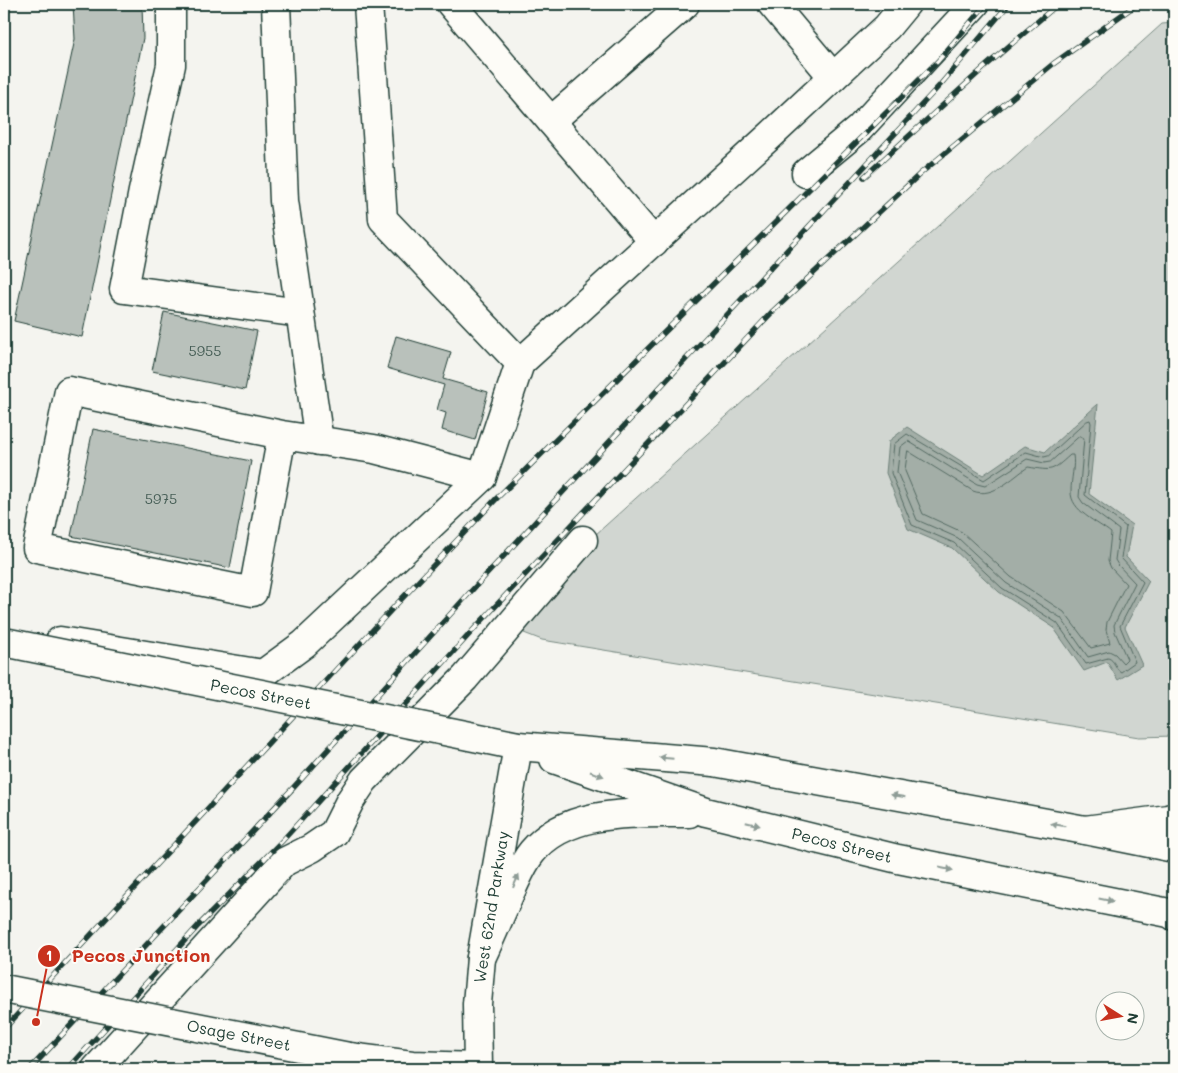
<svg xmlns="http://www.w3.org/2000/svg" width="1178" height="1073" viewBox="0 0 1178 1073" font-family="Mali,sans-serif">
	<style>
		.green { fill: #d1d6d1; stroke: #788a82 }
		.water { fill: #a3aea7; stroke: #6e8179 }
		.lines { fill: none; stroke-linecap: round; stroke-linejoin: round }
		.shore { stroke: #546a62; stroke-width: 1 }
		.stream { stroke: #6e8179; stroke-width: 8 }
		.building { fill: #b9c1bb; stroke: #1f3d34 }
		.minor-casing { stroke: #1f3d34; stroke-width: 31 }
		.major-casing { stroke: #1f3d34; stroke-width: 31 }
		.highway-casing { stroke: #1f3d34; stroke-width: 31 }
		.minor { stroke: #fdfcf7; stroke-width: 28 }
		.major { stroke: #fdfcf7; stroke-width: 28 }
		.highway { stroke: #fdfcf7; stroke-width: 28 }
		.rail-casing { stroke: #1f3d34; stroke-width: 5.5 }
		.rail { stroke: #fdfcf7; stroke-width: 4; stroke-dasharray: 11; stroke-linecap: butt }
		.minor-bridge-casing { stroke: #1f3d34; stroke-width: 31; stroke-linecap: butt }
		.major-bridge-casing { stroke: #1f3d34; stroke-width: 31; stroke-linecap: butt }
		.minor-bridge { stroke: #fdfcf7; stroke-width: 28 }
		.major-bridge { stroke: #fdfcf7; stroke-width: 28 }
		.oneway { fill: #8e9c96 }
		.labels { text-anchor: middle; stroke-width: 4; stroke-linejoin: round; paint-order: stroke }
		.number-label { font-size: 14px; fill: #465e56 }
		.street-label { font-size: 16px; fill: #1f3d34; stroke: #fdfcf7 }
		.leader { fill: none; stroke: #c8321e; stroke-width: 2 }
		.callout-dot { fill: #c8321e; stroke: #fdfcf7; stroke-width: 2 }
		.mark-label { font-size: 15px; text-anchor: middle; font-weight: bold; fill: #fff }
		.callout-label { font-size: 18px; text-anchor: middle; font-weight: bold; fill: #c8321e; stroke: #fdfcf7; stroke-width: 4; stroke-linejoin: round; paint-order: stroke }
	</style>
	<rect width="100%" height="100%" fill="#f4f4ef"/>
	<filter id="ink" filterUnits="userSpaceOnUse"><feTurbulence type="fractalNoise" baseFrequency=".02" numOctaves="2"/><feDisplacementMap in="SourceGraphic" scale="10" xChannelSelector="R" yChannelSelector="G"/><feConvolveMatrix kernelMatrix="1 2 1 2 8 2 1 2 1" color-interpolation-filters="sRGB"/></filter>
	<g filter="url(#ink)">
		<path class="green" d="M1174,23V736L1139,737L542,640L524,633L520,616L524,599L1162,24Z"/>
		<path class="water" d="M1098,404L1089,494L1132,525L1126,557L1149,581L1125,627L1142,665L1118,680L1107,662L1084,671L1053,627L999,592L952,548L908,529L886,473L889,441L907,427L983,475L1025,446L1045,452Z"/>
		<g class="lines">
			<g class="shore">
				<path d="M1087,421L1090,420L1091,423L1085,495L1126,527L1121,558L1143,582L1120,626L1135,662L1121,672C1115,669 1115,660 1108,658L1086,664L1057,623L1002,588L954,543L912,525L891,473L894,444L907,434L984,480L1026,452L1044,457L1048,456Z"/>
				<path d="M1080,436L1084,438L1079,497L1083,503L1119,530L1115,560L1118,565L1135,583L1114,625L1115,632L1127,659L1123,663L1115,654L1109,651L1088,657L1061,618L1006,583L958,538L917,520L897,472L900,447L908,441L977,484L985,486L1027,459L1044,463L1050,462Z"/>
				<path d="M908,451L973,491C993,499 1013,477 1028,467C1053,471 1051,472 1070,455H1073C1075,466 1071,479 1071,491C1070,511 1098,522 1111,533L1108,561L1111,568L1126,584L1107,622L1106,630L1110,643L1091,648L1064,612L1011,577L962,532L923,514L905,471Z"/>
			</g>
			<path class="stream" d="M4,12L6,4"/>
		</g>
		<g class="building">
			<path d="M73,4H142L143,38L82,337L14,321L75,39Z"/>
			<path d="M164,312L257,331L245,390L152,371Z"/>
			<path d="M396,336L451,352L443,379L488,392L475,440L442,430L446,413L437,410L444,385L387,368Z"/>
			<path d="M93,429L251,461L230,568L71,536Z"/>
		</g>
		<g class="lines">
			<defs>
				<g id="minor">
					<path d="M171,4V65L143,191L124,289L300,313"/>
					<path d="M276,4L284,201L319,441"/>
					<path d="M368,4L383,219L520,363L771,135L887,27L906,4"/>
					<path d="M451,4L654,242"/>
					<path d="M772,4L833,77"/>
					<path d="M551,121L685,4"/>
					<path d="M806,173L859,129L975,4"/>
					<path d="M282,435L253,592L37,548L69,391L282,435L374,449L482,477L520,363"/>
					<path d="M60,641L263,674L304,644L482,477"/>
					<path d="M349,1057L412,1065L477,1067"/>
					<path d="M96,1069L284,862L312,848L334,833L350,801L364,780L465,678L583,540"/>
					<path d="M478,1069L477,1004L481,958L518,746"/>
				</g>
				<g id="major">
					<path d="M489,740L518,746L714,762L1085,830L1174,848"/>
					<path d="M554,759L706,812L898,859L1174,914"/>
					<path d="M481,958C491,937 500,916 509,895C516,881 522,864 532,852C569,807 638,814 689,813"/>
				</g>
				<g id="highway">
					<path d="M1085,830L1168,819L1174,817"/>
					<path d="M1171,913L1174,916"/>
				</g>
			</defs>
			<use href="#minor" class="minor-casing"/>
			<use href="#major" class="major-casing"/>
			<use href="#highway" class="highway-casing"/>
			<use href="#minor" class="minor"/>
			<use href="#major" class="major"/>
			<use href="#highway" class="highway"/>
			<defs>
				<g id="rail">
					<path d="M864,177L987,65L1058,4"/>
					<path d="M4,1029L393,608L497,498L893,106L938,61L986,4"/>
					<path d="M30,1069L294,787L474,588L940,85L1009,4"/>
					<path d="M68,1069L198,926L283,840L475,628L773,311L921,173L1053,64L1137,4"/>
				</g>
			</defs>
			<use href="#rail" class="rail-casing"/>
			<use href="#rail" class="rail"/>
			<defs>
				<path id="minor-bridge" d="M4,989L349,1057"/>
				<path id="major-bridge" d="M4,642L489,740"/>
			</defs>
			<use href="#minor-bridge" class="minor-bridge-casing"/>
			<use href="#major-bridge" class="major-bridge-casing"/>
			<use href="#minor-bridge" class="minor-bridge"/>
			<use href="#major-bridge" class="major-bridge"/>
		</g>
		<defs><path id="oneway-solid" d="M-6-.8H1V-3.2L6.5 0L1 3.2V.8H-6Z" transform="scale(1.25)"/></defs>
		<g class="oneway">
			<use href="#oneway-solid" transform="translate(666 758) rotate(-175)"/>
			<use href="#oneway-solid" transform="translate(597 774) rotate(19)"/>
			<use href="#oneway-solid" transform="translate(898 796) rotate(-170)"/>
			<use href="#oneway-solid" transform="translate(753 824) rotate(14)"/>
			<use href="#oneway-solid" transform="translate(1058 825) rotate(-170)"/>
			<use href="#oneway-solid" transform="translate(946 869) rotate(11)"/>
			<use href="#oneway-solid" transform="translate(516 881) rotate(-66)"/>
			<use href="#oneway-solid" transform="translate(1106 900) rotate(11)"/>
		</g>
	</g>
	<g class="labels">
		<g class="number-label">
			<text x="205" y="356">5955</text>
			<text x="161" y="504">5975</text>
		</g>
		<g class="street-label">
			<text transform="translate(261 694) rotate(11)" y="6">Pecos Street</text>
			<text transform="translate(842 845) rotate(14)" y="6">Pecos Street</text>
			<text transform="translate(491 907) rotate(-81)" y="6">West 62nd Parkway</text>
			<text transform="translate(239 1035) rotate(11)" y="6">Osage Street</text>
		</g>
	</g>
	<path class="leader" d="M36 1022L49 956"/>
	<g class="callout-dot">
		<circle cx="36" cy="1022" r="5"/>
		<circle cx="49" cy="956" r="12"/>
	</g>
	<g class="mark-label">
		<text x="49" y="961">1</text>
	</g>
	<g class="callout-label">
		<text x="141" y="962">Pecos Junction</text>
	</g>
	<rect width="1178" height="1073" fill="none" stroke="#fdfcf7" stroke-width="20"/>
	<rect x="10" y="10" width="1158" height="1053" fill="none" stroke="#1f3d34" stroke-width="2" filter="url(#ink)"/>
	<g transform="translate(1120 1016) rotate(101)"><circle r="24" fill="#fdfcf7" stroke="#a4b0a9"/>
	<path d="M0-4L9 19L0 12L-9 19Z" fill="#c8321e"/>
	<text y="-8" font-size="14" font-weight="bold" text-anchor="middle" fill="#1f3d34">N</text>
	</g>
</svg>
